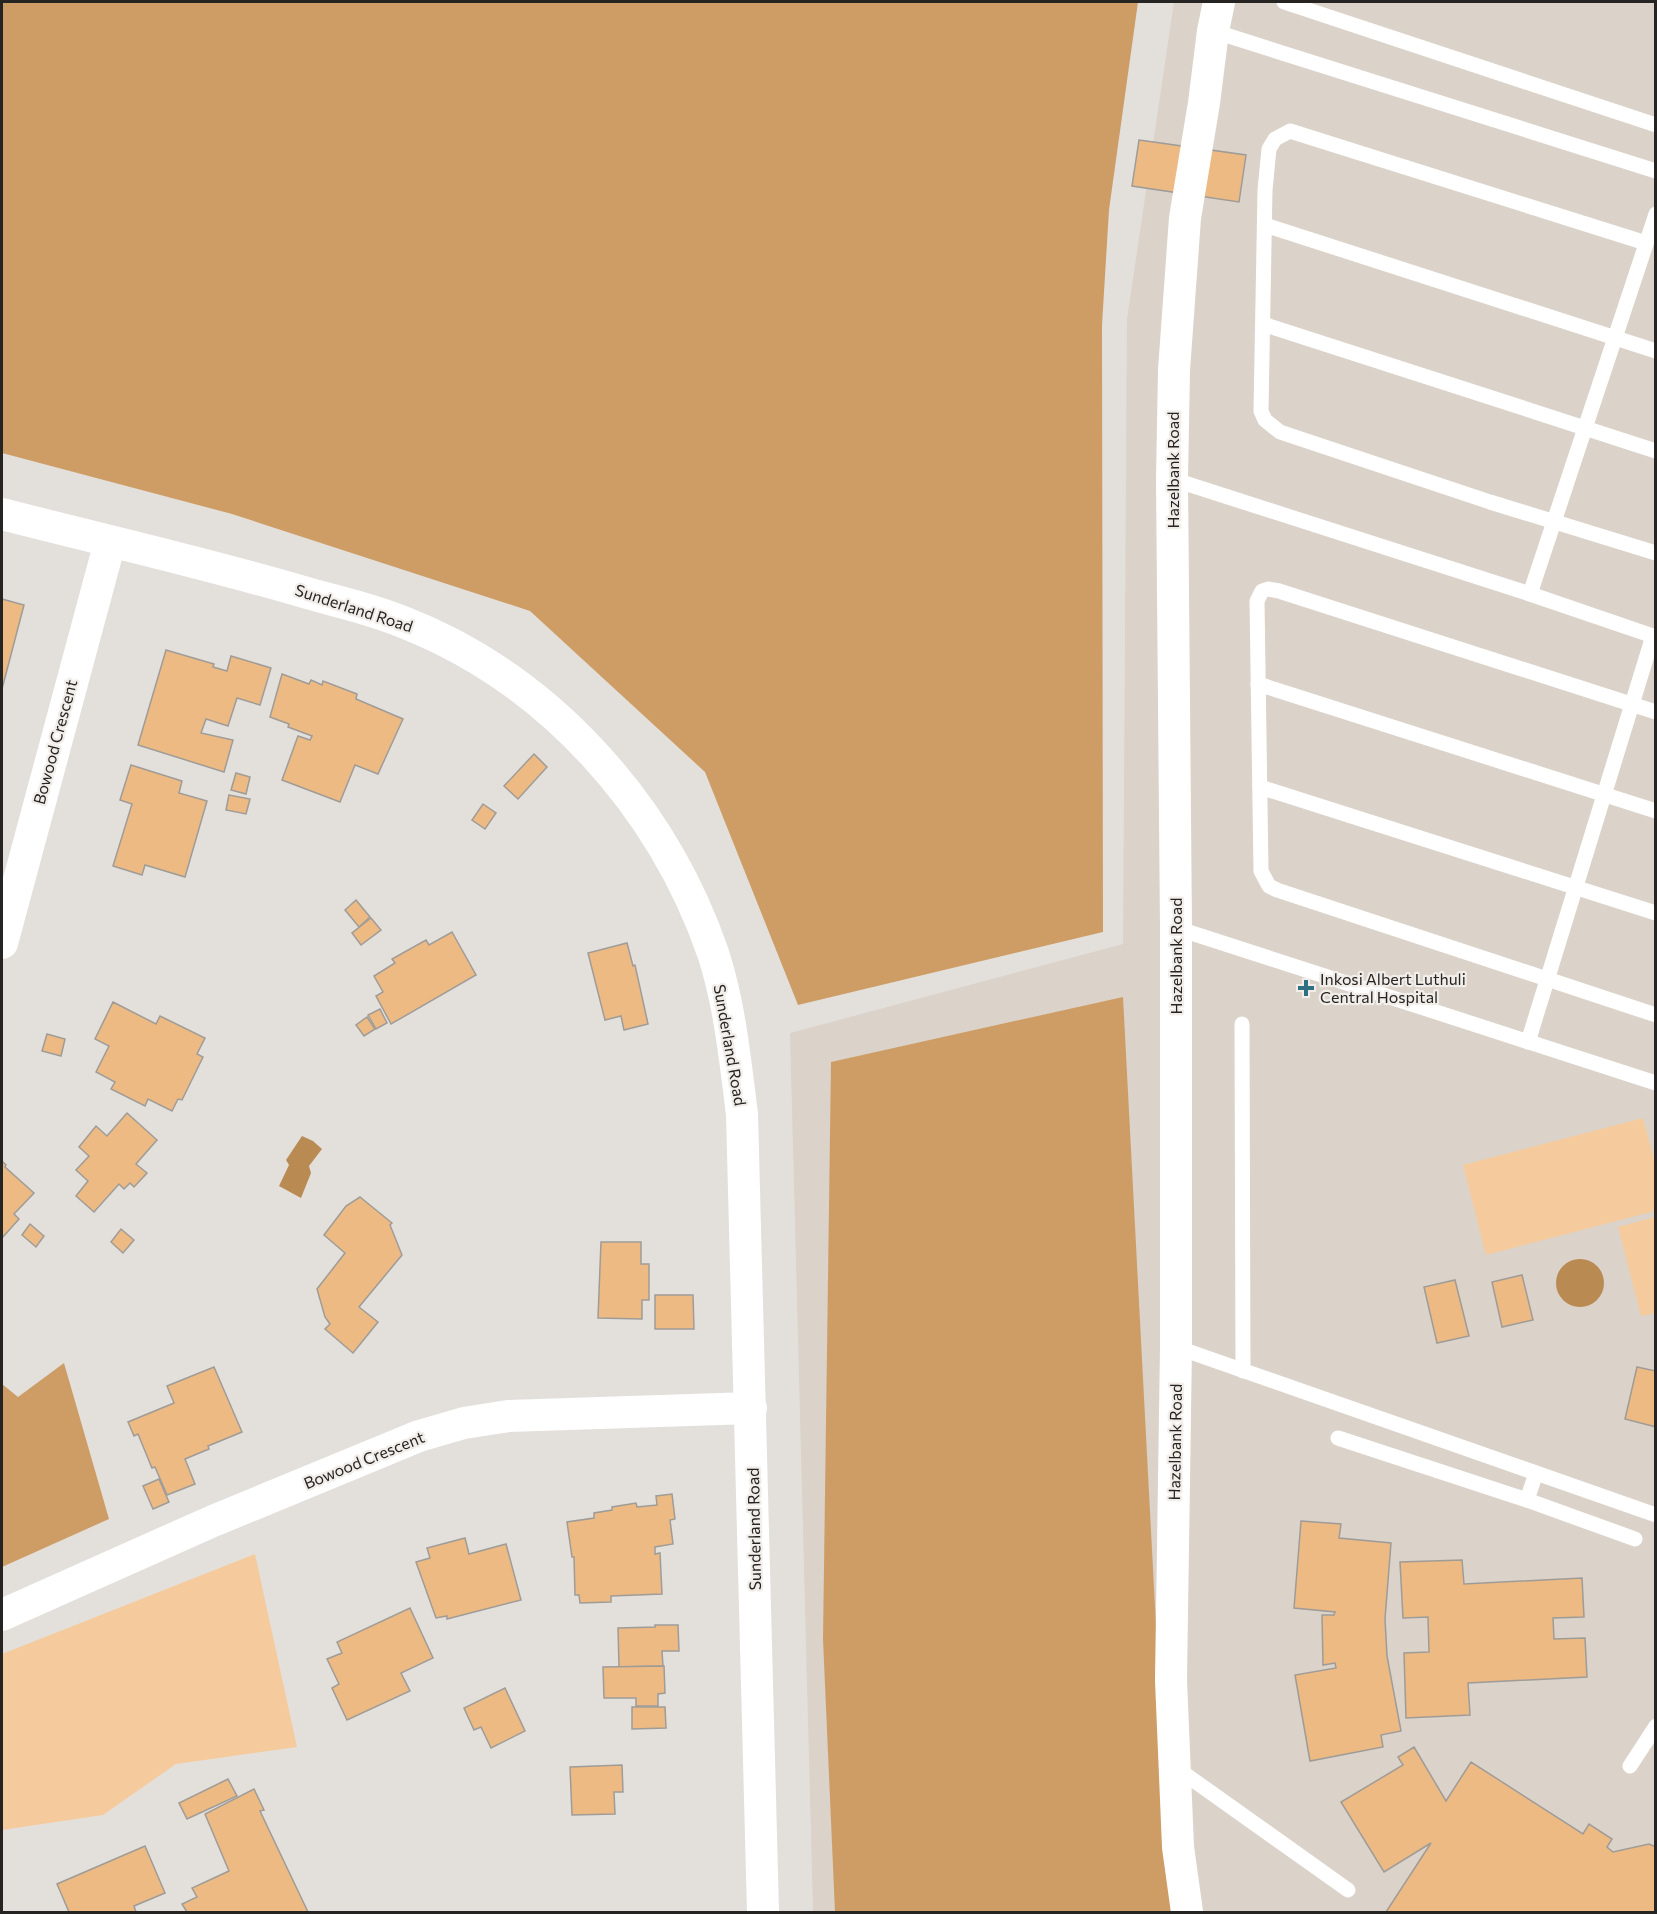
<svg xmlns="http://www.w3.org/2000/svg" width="1657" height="1914" viewBox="0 0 1657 1914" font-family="Commissioner,sans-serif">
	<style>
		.built { fill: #dbd2c9 }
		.green { fill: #f5cb9e }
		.forest { fill: #ce9d66 }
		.water { fill: #ba8a53 }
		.building { fill: #edba83; stroke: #9f9c98; stroke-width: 1.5 }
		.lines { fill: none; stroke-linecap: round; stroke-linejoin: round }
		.service { stroke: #fff; stroke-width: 15 }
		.minor { stroke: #fff; stroke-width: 32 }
		.poi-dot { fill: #2e7082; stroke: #f1ede9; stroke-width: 2 }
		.labels { text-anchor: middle; stroke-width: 4.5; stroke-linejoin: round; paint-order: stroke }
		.street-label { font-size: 16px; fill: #252422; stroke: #f1ede9 }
		.poi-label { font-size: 16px; fill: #252422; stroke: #f1ede9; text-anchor: start }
	</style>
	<rect width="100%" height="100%" fill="#e3e0dc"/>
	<path class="built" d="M1174,2H1655V1912H813L790,1033L1123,944L1127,319Z"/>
	<g class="green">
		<path d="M1643,1118L1655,1163V1211L1486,1255L1463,1165Z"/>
		<path d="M1655,1217V1313L1641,1316L1618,1227Z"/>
		<path d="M255,1554L297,1747L176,1764L103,1815L2,1830V1654Z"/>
	</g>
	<g class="forest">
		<path d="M2,2H1138L1109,210L1102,325L1103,932L798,1005L705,772L530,611L232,514L2,453Z"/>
		<path d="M1123,997L1171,1912H835L823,1639L831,1062Z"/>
		<path d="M64,1363L109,1519L2,1567V1384L18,1397Z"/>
	</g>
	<g class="water">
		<path d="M302,1136L313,1141L322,1149L309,1166L311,1173L301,1198L279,1186L289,1165L286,1160Z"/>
		<circle cx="1580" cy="1283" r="24"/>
	</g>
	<g class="building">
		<path d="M1139,140L1246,155L1239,202L1132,186Z"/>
		<path d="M2,599L24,605L2,689Z"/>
		<path d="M166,650L214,664L213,667L227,671L231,656L271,668L260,705L237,698L228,726L206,719L201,733L233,740L224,772L138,745Z"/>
		<path d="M282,674L309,684L311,680L322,685L323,681L357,694L356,699L403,719L378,774L355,765L340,802L282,780L298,736L310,740L312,736L288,727L289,724L270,717Z"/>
		<path d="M534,754L547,767L518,799L504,786Z"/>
		<path d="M131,765L182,781L179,793L207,801L185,877L145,865L142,875L113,866L132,804L120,800Z"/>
		<path d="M236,773L250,777L246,794L231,790Z"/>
		<path d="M229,795L250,799L246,814L226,810Z"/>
		<path d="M483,804L496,813L485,829L472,820Z"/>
		<path d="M356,900L370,917L359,927L345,910Z"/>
		<path d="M371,918L381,930L361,945L352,933Z"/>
		<path d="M452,932L476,975L391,1024L376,996L383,992L374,976L395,963L392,959L426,940L429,945Z"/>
		<path d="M627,943L633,966L635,965L648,1024L624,1030L621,1016L605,1020L588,953Z"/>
		<path d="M113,1002L156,1024L160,1016L205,1038L197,1054L203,1057L182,1100L178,1099L172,1111L148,1099L145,1106L111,1089L115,1082L96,1072L109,1046L95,1039Z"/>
		<path d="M380,1009L387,1023L376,1029L368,1015Z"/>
		<path d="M367,1017L375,1029L364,1036L356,1025Z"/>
		<path d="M47,1034L65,1039L61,1056L42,1051Z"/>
		<path d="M127,1113L157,1140L136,1164L147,1173L134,1187L130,1183L124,1189L119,1184L94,1212L76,1196L88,1181L76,1170L89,1156L79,1147L96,1126L107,1136Z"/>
		<path d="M2,1161L6,1165L5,1167L34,1193L14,1214L19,1219L2,1238Z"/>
		<path d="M360,1197L392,1223L390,1225L402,1255L359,1307L378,1322L353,1353L325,1329L330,1324L325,1317L317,1289L345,1253L324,1235L346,1206Z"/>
		<path d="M30,1224L44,1236L36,1247L22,1235Z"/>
		<path d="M121,1229L134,1240L123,1253L111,1242Z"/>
		<path d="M601,1242H641V1264H649V1300H642V1319L598,1318Z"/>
		<path d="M1522,1275L1533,1320L1502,1327L1492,1282Z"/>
		<path d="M1455,1280L1469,1336L1437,1343L1424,1287Z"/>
		<path d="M655,1295H693L694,1329H655Z"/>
		<path d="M214,1367L242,1432L208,1446L209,1449L185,1459L195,1484L167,1495L155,1467L152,1468L138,1434L134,1436L128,1422L174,1403L167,1386Z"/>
		<path d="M1637,1367L1656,1371V1427L1625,1419Z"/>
		<path d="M159,1479L169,1502L153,1509L143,1486Z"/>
		<path d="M672,1494L675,1519L670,1520L673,1544L655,1547V1554L660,1553L662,1594L611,1596V1602L580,1603L579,1595H575L574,1557H572L567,1522L594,1518V1513L612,1510V1507L636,1503L637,1507L657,1505L656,1496Z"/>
		<path d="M1301,1521L1341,1524L1339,1538L1391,1543L1385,1619L1387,1656L1401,1731L1381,1735L1383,1747L1310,1761L1295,1675L1336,1668L1335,1663L1323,1665L1322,1615H1334L1335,1612L1294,1608Z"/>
		<path d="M465,1538L469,1554L506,1544L521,1600L447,1619V1616L436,1618L416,1562L430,1558L427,1548Z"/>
		<path d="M1462,1560L1464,1584L1582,1578L1584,1617L1553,1618L1554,1639L1585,1638L1587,1677L1468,1683L1470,1715L1406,1718L1404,1653L1429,1652L1428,1617L1403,1618L1400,1562Z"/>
		<path d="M410,1608L433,1658L401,1673L410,1691L347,1720L332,1688L339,1684L327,1659L342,1653L337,1642Z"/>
		<path d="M655,1625H678L679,1651H662L663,1666L619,1667L618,1628L655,1627Z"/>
		<path d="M664,1666L665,1693L658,1694V1706H636V1698H604L603,1667Z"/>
		<path d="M505,1688L525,1731L491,1748L481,1727L474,1730L464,1708Z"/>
		<path d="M632,1707H665L666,1728L632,1729Z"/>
		<path d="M1414,1747L1446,1801L1471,1762L1583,1834L1589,1824L1612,1839L1607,1847L1613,1852L1649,1844L1656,1847V1912H1386L1431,1843L1384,1872L1341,1802L1403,1765L1398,1757Z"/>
		<path d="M622,1765L623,1792H614L615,1814L572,1815L570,1767Z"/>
		<path d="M228,1779L237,1796L187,1819L179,1803Z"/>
		<path d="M254,1789L264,1810L260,1811L308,1912H187L182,1904L197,1897L192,1888L229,1871L205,1814Z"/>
		<path d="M145,1846L165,1893L134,1906L136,1912H69L57,1884Z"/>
	</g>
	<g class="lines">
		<g class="service">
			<path d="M1284,2L1656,125"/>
			<path d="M1213,31L1656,171"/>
			<path d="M1265,225L1656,351"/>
			<path d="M1646,243L1290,131L1275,139L1269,149L1265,190L1261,411L1265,420L1280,432L1490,502L1656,553"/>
			<path d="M1263,324L1656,451"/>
			<path d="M1172,479L1530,594L1656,637"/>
			<path d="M1530,594L1656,214"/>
			<path d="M1258,684L1656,811"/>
			<path d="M1656,712L1279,591L1268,589L1262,591L1257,601L1261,871L1269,886L1277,890L1656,1015"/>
			<path d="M1260,787L1656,913"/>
			<path d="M1176,928L1656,1083"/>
			<path d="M1242,1024L1243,1371"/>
			<path d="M1528,1042L1653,636"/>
			<path d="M1176,1347L1656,1515"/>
			<path d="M1338,1438L1527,1500L1536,1473"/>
			<path d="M1527,1500L1635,1539"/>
			<path d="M1630,1766L1656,1726"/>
			<path d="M1175,1767L1348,1890"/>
		</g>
		<g class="minor">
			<path d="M2,514C103,540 206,563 307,593C339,602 372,609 403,622C549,679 662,806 713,953C730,1005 735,1060 742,1114L763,1912"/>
			<path d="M2,943L110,542"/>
			<path d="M2,1615L213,1521L419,1436L464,1423L508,1416L751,1408"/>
			<path d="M1187,1912L1178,1847L1171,1680L1176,1347V928L1172,479L1174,370L1185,218L1204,103L1213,31L1219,2"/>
		</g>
	</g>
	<path class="poi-dot" d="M1303 979h6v6h6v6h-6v6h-6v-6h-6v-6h6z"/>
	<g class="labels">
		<g class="street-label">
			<text transform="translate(1173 470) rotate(-90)" y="6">Hazelbank Road</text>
			<text transform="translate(354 608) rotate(18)" y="6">Sunderland Road</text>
			<text transform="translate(55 742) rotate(-75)" y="6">Bowood Crescent</text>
			<text transform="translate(1176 956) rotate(-90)" y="6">Hazelbank Road</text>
			<text transform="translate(730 1045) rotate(80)" y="6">Sunderland Road</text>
			<text transform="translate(1175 1442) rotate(-89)" y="6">Hazelbank Road</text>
			<text transform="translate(364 1460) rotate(-22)" y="6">Bowood Crescent</text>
			<text transform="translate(754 1529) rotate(-91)" y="6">Sunderland Road</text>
		</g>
		<g class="poi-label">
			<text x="1320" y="985">Inkosi Albert Luthuli<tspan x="1320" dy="18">Central Hospital</tspan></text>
		</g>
	</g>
	<rect width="1657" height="1914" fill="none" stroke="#252422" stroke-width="6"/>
</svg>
